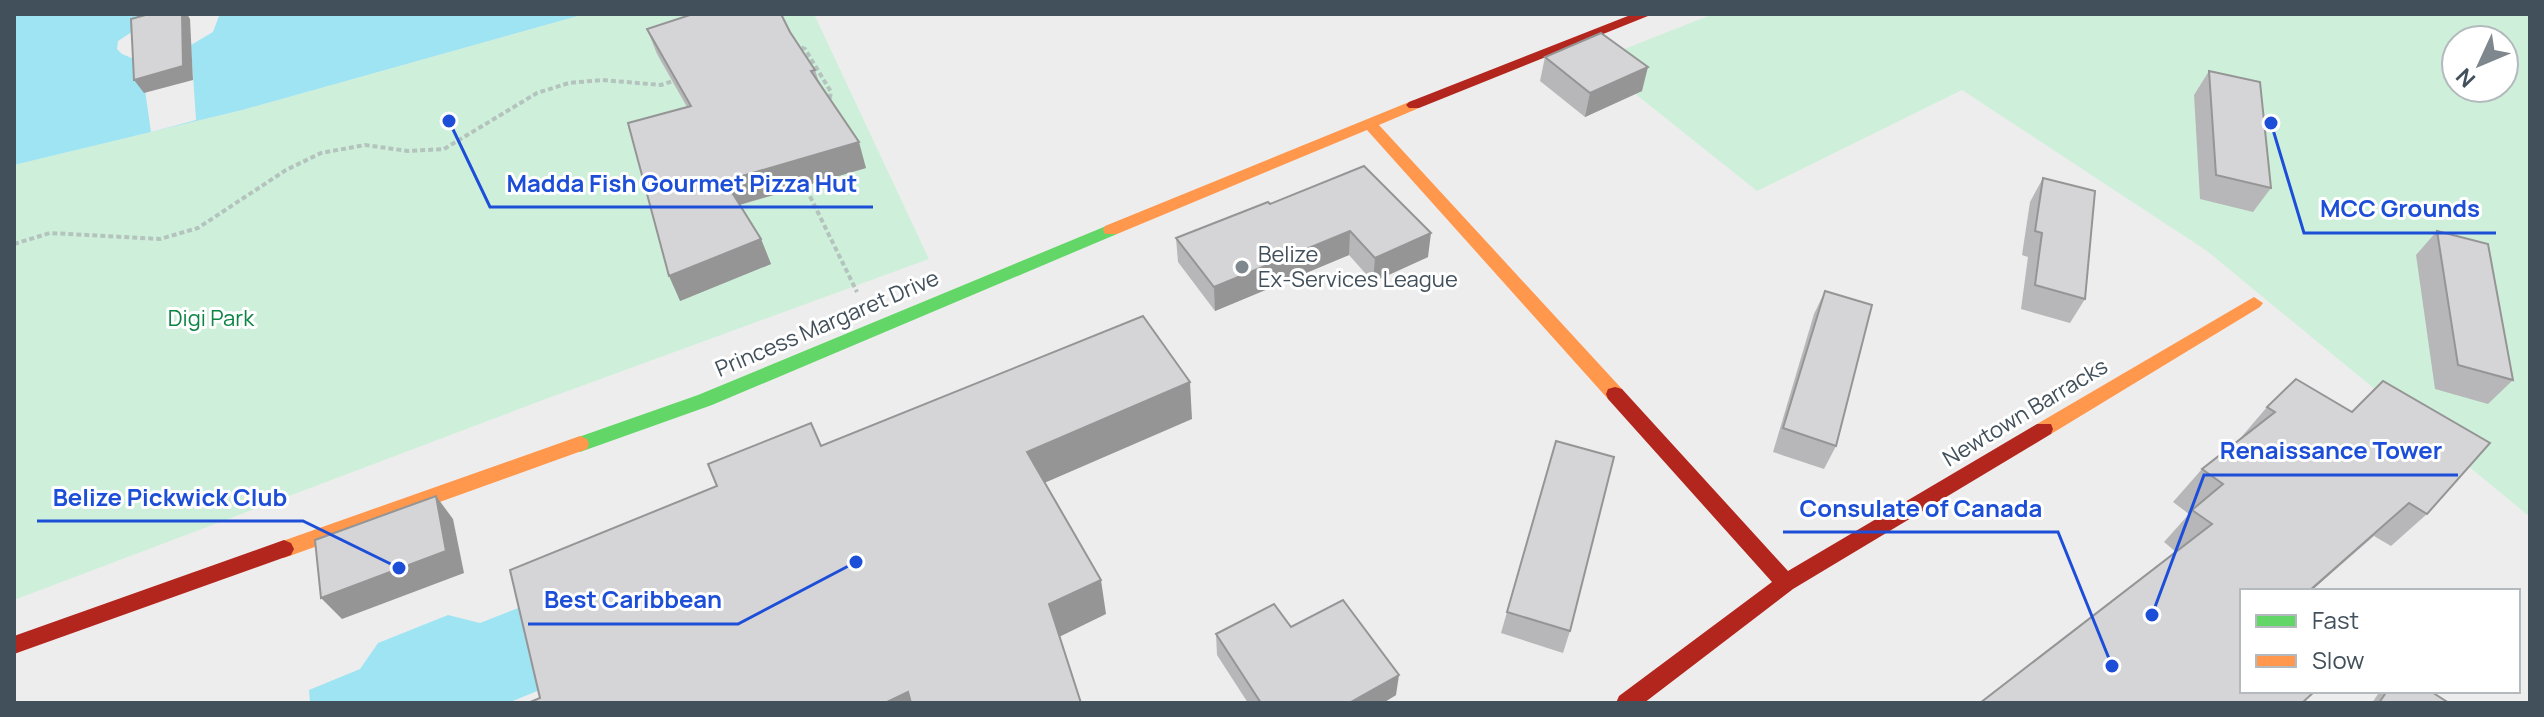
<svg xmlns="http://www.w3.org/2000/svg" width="2544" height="717" viewBox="0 0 2544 717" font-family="Manrope,sans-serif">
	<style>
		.green { fill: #cef0da; fill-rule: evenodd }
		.water { fill: #9ee4f3 }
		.pier { fill: #eeeded }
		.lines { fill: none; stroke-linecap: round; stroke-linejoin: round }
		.path { stroke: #b4c3be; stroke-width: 4; stroke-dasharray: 5 3; stroke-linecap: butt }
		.fast { fill: #63d668; fill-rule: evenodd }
		.slow { fill: #ff974d; fill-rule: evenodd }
		.jam { fill: #b3261e; fill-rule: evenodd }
		.wall { fill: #b7b7b9 }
		.shaded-wall { fill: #959596 }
		.building { fill: #d5d5d7; stroke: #959596; stroke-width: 2 }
		.poi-dot { fill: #7e878e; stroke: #fff; stroke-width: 3 }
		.labels { text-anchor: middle; stroke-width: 6; stroke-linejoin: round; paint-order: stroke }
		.poi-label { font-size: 22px; fill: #42505b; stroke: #fff; text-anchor: start }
		.park-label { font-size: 22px; fill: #0c8444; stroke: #fff }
		.street-label { font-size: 22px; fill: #42505b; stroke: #fff }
		.leader { fill: none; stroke: #1d4ed8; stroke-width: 3 }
		.callout-dot { fill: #1d4ed8; stroke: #fff; stroke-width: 3 }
		.callout-label { font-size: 24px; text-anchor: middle; font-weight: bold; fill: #1d4ed8; stroke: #fff; stroke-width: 6; stroke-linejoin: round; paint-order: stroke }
	</style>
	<rect width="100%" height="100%" fill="#eeeded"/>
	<g class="green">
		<path d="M585,14H814L929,259L543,400L14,600V165L242,110Z"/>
		<path d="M1713,14H2530V517L2207,251L1962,90L1757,191L1594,61ZM2456,40H2504V88H2456Z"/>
	</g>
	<g class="water">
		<path d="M14,14H585L242,110L14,165Z"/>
		<path d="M567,589L586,671L508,703H310L309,690L360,669L378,643L448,615L480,623Z"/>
	</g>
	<path class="pier" d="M186,14L219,16L213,32L191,45L196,120L151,132L141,62L122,54L117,49L118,41L138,28Z"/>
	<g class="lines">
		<g class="path">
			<path d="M794,44L805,49L831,92L828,106"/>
			<path d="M803,182L857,292"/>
			<path d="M14,244L50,233L160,239L198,228L286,170L321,153L365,145L408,151L444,149L537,93L569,83L602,80L661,85L676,80"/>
		</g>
		<path class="fast" d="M1111,224L1117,226L1119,230L1117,234L712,405L580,452L573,449L571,444L573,439L698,395Z"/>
		<g class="slow">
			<path d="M1414,100L1419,102V108L1379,125L1622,389L1624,394L1622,399H1608L1367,130L1117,234H1105L1103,230L1105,226Z"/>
			<path d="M2254,297L2263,303L2260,307L2051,434H2037L2035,429L2037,424Z"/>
			<path d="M580,436L587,439L589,444L587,449L284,558L277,555L274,549L277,543Z"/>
		</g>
		<g class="jam">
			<path d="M1633,14H1653L1419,108H1409L1406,105L1409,102Z"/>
			<path d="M1615,387L1622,389L1788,571L2037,424H2051L2053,429L2051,434L1793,589L1644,703H1616L1619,696L1772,582L1608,399L1606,394L1608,389Z"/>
			<path d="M284,540L291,543L294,549L291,555L14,654V636Z"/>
		</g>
	</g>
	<g class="wall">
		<path d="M647,29L790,32L815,70L819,82L866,168L740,205L761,239L771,264L680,301L687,107L657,54Z"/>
		<path d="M1545,57L1642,91L1585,117L1540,81Z"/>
		<path d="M2209,71L2271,188L2253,212L2200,199L2194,95Z"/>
		<path d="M2043,178L2085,299L2070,323L2021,309L2028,257L2022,255L2030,202Z"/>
		<path d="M1270,204L1428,257L1373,282L1349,255L1215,311L1178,262L1176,238Z"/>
		<path d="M2437,231L2513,380L2488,404L2435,389L2416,255Z"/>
		<path d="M1825,291L1836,446L1824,469L1773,452L1814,314Z"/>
		<path d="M2267,407L2427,514L2391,546L2374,536L2311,591H2242L2176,552L2164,542L2189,514L2173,502L2202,469L2238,441Z"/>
		<path d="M1507,612L1570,631L1563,653L1501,633Z"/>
		<path d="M1291,627L1396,695L1383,703H1248L1217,655L1216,634Z"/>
		<path d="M2380,691H2430L2449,703H2372Z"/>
	</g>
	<g class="shaded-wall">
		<path d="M182,14H187L190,19L193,80L144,93L134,80Z"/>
		<path d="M1648,67L1642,91L1585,117L1590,93Z"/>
		<path d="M859,142L866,168L735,206L725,181Z"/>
		<path d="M1350,231L1349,255L1215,311L1214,287Z"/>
		<path d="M1431,233L1428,257L1373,282L1375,258Z"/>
		<path d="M761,239L771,264L680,301L669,276Z"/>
		<path d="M1190,382L1192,419L1035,487L1027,452Z"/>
		<path d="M436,496L453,519L464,573L342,619L321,598Z"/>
		<path d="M2409,503L2311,591H2309Z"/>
		<path d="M1101,580L1106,614L1057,638L1049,604Z"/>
		<path d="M1399,675L1396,695L1383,703H1349Z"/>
		<path d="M908,692L913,703H885Z"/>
	</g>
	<g class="building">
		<path d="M149,14H182L183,66L134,80L131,19Z"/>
		<path d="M693,14H781L790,32L815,70L811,71L859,142L725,181L761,239L669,276L628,123L691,106L647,29Z"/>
		<path d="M1601,33L1648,67L1590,93L1545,57Z"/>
		<path d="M2209,71L2260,82L2271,188L2216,175Z"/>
		<path d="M1364,166L1431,233L1375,258L1350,231L1214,287L1176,238L1268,202L1270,204Z"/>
		<path d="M2043,178L2095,191L2085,299L2035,285L2042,233L2035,231Z"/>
		<path d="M2437,231L2488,244L2513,380L2458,365Z"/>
		<path d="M1825,291L1872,305L1836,446L1783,428Z"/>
		<path d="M1143,316L1190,382L1027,452L1101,580L1049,604L1081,703H911L908,692L885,703H528L540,698L510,570L717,486L708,464L811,423L821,446Z"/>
		<path d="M2296,379L2352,412L2383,381L2490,443L2427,514L2409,503L2309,591H2242V691H2315L2302,703H1980L2212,524L2192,510L2223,484L2202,469L2275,412L2267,407Z"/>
		<path d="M1556,441L1614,457L1570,631L1507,612Z"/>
		<path d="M436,496L446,551L321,598L315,540Z"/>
		<path d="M1343,600L1399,675L1349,703H1261L1216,634L1274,604L1291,627Z"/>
		<path d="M2387,691H2430L2449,703H2379Z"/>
	</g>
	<circle class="poi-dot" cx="1242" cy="267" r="8"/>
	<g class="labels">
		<g class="poi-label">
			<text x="1258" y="262">Belize<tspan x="1258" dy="25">Ex-Services League</tspan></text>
		</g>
		<g class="park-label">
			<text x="211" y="326">Digi Park</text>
		</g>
		<g class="street-label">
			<text transform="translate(827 323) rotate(-23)" y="8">Princess Margaret Drive</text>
			<text transform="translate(2025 412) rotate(-31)" y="8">Newtown Barracks</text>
		</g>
	</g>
	<path class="leader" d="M449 121L490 207H873M2271 123L2304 233H2496M2152 615L2204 475H2458M399 568L303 521H37M2112 666L2058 532H1783M856 562L738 624H528"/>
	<g class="callout-dot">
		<circle cx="449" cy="121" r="8"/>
		<circle cx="2271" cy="123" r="8"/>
		<circle cx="2152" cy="615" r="8"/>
		<circle cx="399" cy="568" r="8"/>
		<circle cx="2112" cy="666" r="8"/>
		<circle cx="856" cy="562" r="8"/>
	</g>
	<g class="callout-label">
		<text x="682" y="192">Madda Fish Gourmet Pizza Hut</text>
		<text x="2400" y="217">MCC Grounds</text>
		<text x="2331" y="459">Renaissance Tower</text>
		<text x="170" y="506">Belize Pickwick Club</text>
		<text x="1921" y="517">Consulate of Canada</text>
		<text x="633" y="608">Best Caribbean</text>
	</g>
	<rect width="2544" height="717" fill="none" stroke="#42505b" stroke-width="32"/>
	<rect x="2240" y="589" width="280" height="104" fill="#ffffff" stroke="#b3b9bd" stroke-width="2"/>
	<rect x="2256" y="615" width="40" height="12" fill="#63d668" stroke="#b3b9bd" stroke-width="2"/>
	<text x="2312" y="629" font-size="24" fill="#42505b">Fast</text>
	<rect x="2256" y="655" width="40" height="12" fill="#ff974d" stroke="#b3b9bd" stroke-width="2"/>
	<text x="2312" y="669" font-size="24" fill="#42505b">Slow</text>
	<g transform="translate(2480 64) rotate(226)"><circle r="38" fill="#ffffff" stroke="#b3b9bd" stroke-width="2"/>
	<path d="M0-6L14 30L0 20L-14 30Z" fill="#7e878e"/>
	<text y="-12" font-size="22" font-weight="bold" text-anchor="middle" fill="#42505b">N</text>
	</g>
</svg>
